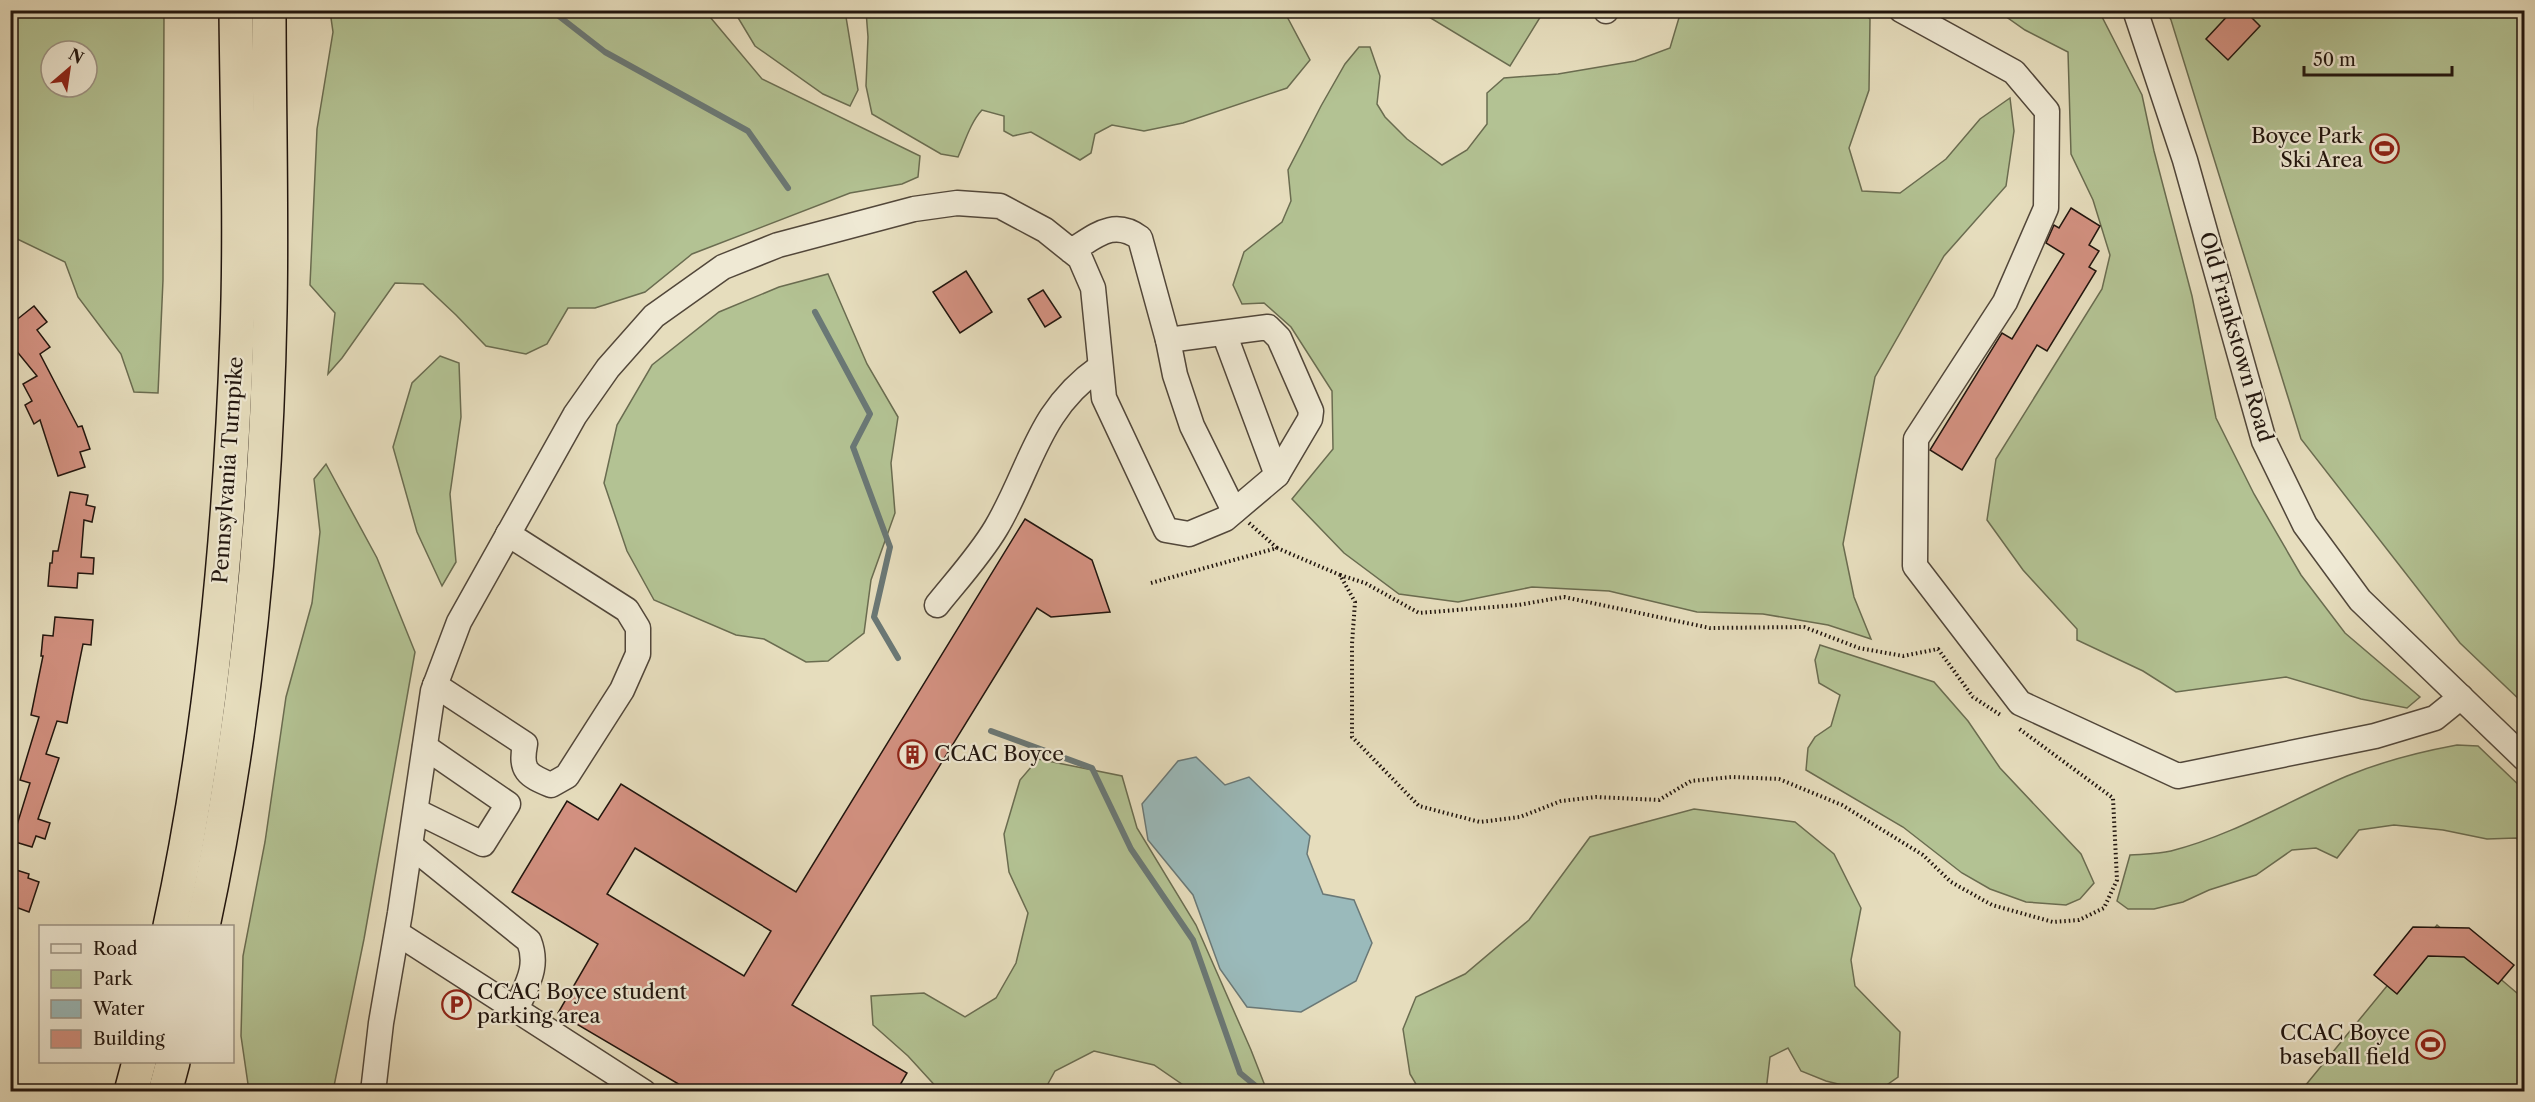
<svg xmlns="http://www.w3.org/2000/svg" width="2535" height="1102" viewBox="0 0 2535 1102" font-family="'Libre Caslon Text',serif">
	<style>
		.green { fill: #b3c293; stroke: #6a6c50; stroke-width: 1.5; fill-rule: evenodd }
		.water { fill: #9ababb; stroke: #6a7876; stroke-width: 1.5 }
		.lines { fill: none; stroke-linecap: round; stroke-linejoin: round }
		.stream { stroke: #6a7876; stroke-width: 6 }
		.building { fill: #d39181; stroke: #21150e; stroke-width: 1.5; fill-rule: evenodd }
		.minor-casing { stroke: #52473a; stroke-width: 27 }
		.highway-casing { stroke: #21150e; stroke-width: 36 }
		.path { stroke: #21150e; stroke-width: 4; stroke-dasharray: 1.5 3; stroke-linecap: butt }
		.minor { stroke: #efe9d4; stroke-width: 24 }
		.highway { stroke: #e6ddbd; stroke-width: 33 }
		.labels { text-anchor: middle; stroke-width: 4.5; stroke-linejoin: round; paint-order: stroke }
		.poi-label { font-size: 21px; fill: #21150e; stroke: #efe9d4; text-anchor: end }
		.street-label { font-size: 21px; fill: #21150e; stroke: #efe9d4 }
	</style>
	<rect width="100%" height="100%" fill="#e6ddbd"/>
	<filter id="stains"><feTurbulence type="fractalNoise" baseFrequency=".00333" numOctaves="4"/><feColorMatrix values="0 0 0 0 .2 0 0 0 0 .09 0 0 0 0 .02 0 0 0 .5 -.17"/></filter>
	<radialGradient id="worn" r=".72"><stop offset=".6" stop-color="#630" stop-opacity="0"/><stop offset="1" stop-color="#630" stop-opacity=".3"/></radialGradient>
	<g class="green">
		<path d="M10,11H164L163,280L158,393L134,392L121,354L78,297L65,262L11,236ZM51,51H87V87H51Z"/>
		<path d="M330,11H705L762,79L920,156L918,177L902,184L850,193L692,254L645,292L595,308H568L547,344L526,354L486,346L456,315L423,284L395,283L342,358L328,374L335,313L310,285L317,129L333,32Z"/>
		<path d="M734,11H845L858,90L850,106L823,94L755,46Z"/>
		<path d="M866,11H1284L1310,60L1287,88L1183,123L1144,131L1112,125L1095,134L1091,153L1080,160L1031,132L1013,136L1004,131V116L982,110C970,123 965,142 958,157L941,154L872,114L866,86L868,37Z"/>
		<path d="M1419,11H1544L1510,66Z"/>
		<path d="M1860,11L1870,19L1869,90L1849,148L1862,191L1900,193L1946,159L1980,119L2010,98L2014,131L2006,186L1944,256L1875,377L1843,544L1854,597L1871,639L1828,625L1763,614L1697,612L1609,591L1532,587L1458,602L1399,594L1344,553L1292,499L1333,449L1332,391L1291,327L1264,303L1242,304L1233,285L1244,252L1282,222L1291,201L1288,170L1321,106L1345,64L1359,47H1370L1380,76L1377,104L1385,117L1407,139L1442,165L1467,150L1487,124V93L1504,78L1558,74L1635,61L1670,48L1681,11Z"/>
		<path d="M1998,11H2099L2142,95L2154,151L2192,296L2216,418L2254,494L2301,575L2345,633L2420,697L2407,708L2361,699L2286,677L2176,692L2143,671L2077,640V629L2023,570L1987,520L1996,459L2102,289L2110,255L2093,200L2071,154L2068,52L2025,30Z"/>
		<path d="M2166,11H2524V704L2460,643L2301,439L2171,20Z"/>
		<path d="M828,274L867,364L898,417L891,463L895,513L871,580L864,633L828,661L806,662L764,639L736,635L654,600L627,551L604,483L617,425L652,365L719,312L779,287Z"/>
		<path d="M440,356L459,363L461,417L450,494L456,562L442,586L417,532L393,447L412,383Z"/>
		<path d="M326,464L377,558L415,652L364,939L333,1091H249L241,1036L243,956L265,842L286,697L312,603L320,532L314,479Z"/>
		<path d="M1820,645L1934,682L1968,721L2000,768L2081,854L2094,883L2080,899L2066,905L2026,902L1990,889L1962,873L1903,827L1806,770L1808,748L1815,737L1831,726L1840,695L1819,683L1815,660Z"/>
		<path d="M2457,745L2478,746L2524,790V843L2516,838L2487,839L2443,830L2394,825L2359,830L2337,858L2316,848L2292,850L2256,875L2209,890L2183,902L2154,909H2128L2117,901L2130,855C2144,854 2158,854 2171,851C2234,835 2288,801 2347,776C2383,761 2419,752 2457,745Z"/>
		<path d="M1038,759L1122,776L1137,828L1196,925L1251,1050L1267,1091H1192L1154,1065L1094,1051L1055,1071L1044,1091H940L908,1056L873,1025L871,996L924,993L965,1017L996,998L1016,963L1028,913L1009,872L1004,834L1020,780Z"/>
		<path d="M1694,809L1795,822L1834,854L1861,908L1851,960L1855,986L1900,1032L1898,1077L1878,1091H1866L1826,1081L1801,1071L1788,1048L1770,1057L1766,1091H1420L1410,1074L1403,1029L1416,997L1465,974L1529,920L1590,837Z"/>
		<path d="M2437,925L2524,999V1091L2300,1092Z"/>
	</g>
	<path class="water" d="M1196,757L1225,785L1249,777L1310,836L1307,854L1323,894L1354,900L1372,943L1356,981L1301,1012L1247,1007L1220,969L1193,895L1148,840L1142,804L1178,761Z"/>
	<g class="lines">
		<g class="stream">
			<path d="M551,10L605,52L748,131L788,188"/>
			<path d="M815,312L870,414L853,447L890,547L874,617L898,658"/>
			<path d="M991,731L1092,768L1131,849L1193,940L1240,1073L1263,1092"/>
		</g>
	</g>
	<g class="building">
		<path d="M2233,10H2244L2260,26L2228,60L2206,39Z"/>
		<path d="M2071,208L2100,226L2089,245L2099,251L2089,267L2096,271L2047,351L2037,345L1962,470L1930,450L2002,333L2012,339L2064,254L2046,243L2054,225L2059,228Z"/>
		<path d="M966,271L992,312L960,333L933,292Z"/>
		<path d="M1043,290L1061,317L1045,327L1028,299Z"/>
		<path d="M34,306L47,322L37,330L50,347L40,354L78,427L82,426L90,449L80,452L85,467L58,476L40,420L34,424L25,405L32,401L23,384L37,376L10,343V325Z"/>
		<path d="M70,492L88,495L86,505L95,507L92,522L84,520L81,557L94,558L93,574L78,573L77,588L48,586L50,563H52L53,551H58Z"/>
		<path d="M1025,519L1092,560L1110,612L1051,617L1037,608L792,1005L907,1073L896,1092H692L558,1013L598,944L512,892L567,801L598,820L621,784L796,892ZM635,848L771,931L744,976L607,894Z"/>
		<path d="M55,617L93,620L91,645L83,644L67,723L57,721L46,754L59,758L38,819L50,823L45,839L36,836L32,847L12,841L30,783L20,780L39,717L31,715L43,656H41L43,635L53,636Z"/>
		<path d="M10,868L29,874L28,878L39,882L29,912L10,905Z"/>
		<path d="M2413,927L2469,928L2514,965L2498,984L2464,957L2428,956L2397,994L2374,975Z"/>
	</g>
	<g class="lines">
		<defs>
			<g id="minor">
				<path d="M1901,10L2014,72L2047,111L2046,208L2005,302L1916,439L1915,566L2020,703L2178,776L2375,736L2435,718L2461,697"/>
				<path d="M2135,10L2185,160L2264,441L2305,525L2360,600L2524,758"/>
				<path d="M1606,11V10"/>
				<path d="M1224,333L1277,475"/>
				<path d="M1168,340L1175,375L1192,426L1234,511"/>
				<path d="M937,605C957,580 980,555 996,528C1032,467 1037,411 1100,367"/>
				<path d="M435,685L525,744C520,771 527,775 551,785L567,776L622,690L638,654V628L627,610L508,534"/>
				<path d="M416,811L483,844L508,804L425,747"/>
				<path d="M411,846L529,941C539,967 527,984 517,1008"/>
				<path d="M397,933L644,1092"/>
				<path d="M373,1092L381,1023L400,913L433,691L459,622L575,415L608,368L654,316L723,267L778,245L914,209L957,203L1000,206L1045,230L1080,258L1093,288L1104,398L1166,530L1189,534L1225,519L1277,475L1310,419L1311,411L1279,338L1268,327L1168,340L1140,238C1113,218 1095,237 1071,251"/>
			</g>
			<g id="highway">
				<path d="M170,926C212,733 230,532 237,334C241,227 237,118 236,10"/>
				<path d="M203,926C246,726 266,516 270,311C272,211 269,111 269,10"/>
				<path d="M131,1092L139,1062"/>
				<path d="M165,1092L173,1062"/>
			</g>
		</defs>
		<use href="#minor" class="minor-casing"/>
		<use href="#highway" class="highway-casing"/>
		<g class="path">
			<path d="M1249,523L1277,548"/>
			<path d="M1340,575L1365,583L1419,613L1518,605L1564,597L1710,628L1804,627L1859,648L1903,656L1938,649L1973,697L2002,716"/>
			<path d="M1151,583L1277,548L1340,575L1355,602L1352,644V737L1419,806L1480,822L1520,817L1561,801L1596,797L1659,800L1691,781L1732,777L1779,779L1842,805L1923,855L1951,882L1992,905L2053,922L2079,920L2104,908L2117,880L2113,798L2018,728"/>
		</g>
		<use href="#minor" class="minor"/>
		<use href="#highway" class="highway"/>
	</g>
	<defs>
		<symbol id="stadium-ring" viewBox="-11 -11 22 22"><circle r="9.5" fill="#efe9d4" stroke="#8f2418" stroke-width="1.5"/><path d="M0-5a6.5 5 0 1 0 0 10a6.5 5 0 1 0 0-10ZM-3.5-1.8h7v3.6h-7Z" fill="#8f2418"/></symbol>
		<symbol id="building-ring" viewBox="-11 -11 22 22"><circle r="9.5" fill="#efe9d4" stroke="#8f2418" stroke-width="1.5"/><path d="M-4-6H4V6H1V3H-1V6H-4ZM-2.5-4.3h1.7v1.8h-1.7ZM.8-4.3h1.7v1.8H.8ZM-2.5-1h1.7V.8h-1.7ZM.8-1h1.7V.8H.8Z" fill="#8f2418"/></symbol>
		<symbol id="parking-ring" viewBox="-11 -11 22 22"><circle r="9.5" fill="#efe9d4" stroke="#8f2418" stroke-width="1.5"/><path d="M-3.5-5.5H1a3.5 3.5 0 0 1 0 7H-1V5.5H-3.5ZM-1-3.4V-.6H.8a1.4 1.4 0 0 0 0-2.8Z" fill="#8f2418"/></symbol>
	</defs>
	<g fill-rule="evenodd">
		<use href="#stadium-ring" x="2368" y="132" width="33" height="33"/>
		<use href="#building-ring" x="896" y="738" width="33" height="33"/>
		<use href="#parking-ring" x="440" y="988" width="33" height="33"/>
		<use href="#stadium-ring" x="2414" y="1028" width="33" height="33"/>
	</g>
	<g class="labels">
		<g class="poi-label">
			<text x="2363" y="143">Boyce Park<tspan x="2363" dy="24">Ski Area</tspan></text>
			<text x="934" y="761" text-anchor="start">CCAC Boyce</text>
			<text x="477" y="999" text-anchor="start">CCAC Boyce student<tspan x="477" dy="24">parking area</tspan></text>
			<text x="2410" y="1040">CCAC Boyce<tspan x="2410" dy="24">baseball field</tspan></text>
		</g>
		<g class="street-label">
			<text transform="translate(2236 337) rotate(74)" y="7">Old Frankstown Road</text>
			<text transform="translate(228 470) rotate(-86)" y="7">Pennsylvania Turnpike</text>
		</g>
	</g>
	<rect width="2535" height="1102" fill="none" stroke="#e6ddbd" stroke-width="36"/>
	<rect x="12" y="12" width="2511" height="1078" fill="none" stroke="#21150e" stroke-width="3"/>
	<rect x="18" y="18" width="2499" height="1066" fill="none" stroke="#21150e" stroke-width="1.5"/>
	<rect x="39" y="925" width="195" height="138" fill="#efe9d4" stroke="#9d9485" stroke-width="1.5"/>
	<rect x="51" y="944" width="30" height="9" fill="#efe9d4" stroke="#9d9485" stroke-width="1.5"/>
	<text x="93" y="955" font-size="18" fill="#21150e">Road</text>
	<rect x="51" y="970" width="30" height="18" fill="#b3c293" stroke="#9d9485" stroke-width="1.5"/>
	<text x="93" y="985" font-size="18" fill="#21150e">Park</text>
	<rect x="51" y="1000" width="30" height="18" fill="#9ababb" stroke="#9d9485" stroke-width="1.5"/>
	<text x="93" y="1015" font-size="18" fill="#21150e">Water</text>
	<rect x="51" y="1030" width="30" height="18" fill="#d39181" stroke="#9d9485" stroke-width="1.5"/>
	<text x="93" y="1045" font-size="18" fill="#21150e">Building</text>
	<g transform="translate(69 69) rotate(29)"><circle r="28" fill="#efe9d4" stroke="#9d9485" stroke-width="1.5"/>
	<path d="M0-4.5L10 22L0 15L-10 22Z" fill="#8f2418"/>
	<text y="-9" font-size="16" font-weight="bold" text-anchor="middle" fill="#21150e">N</text>
	</g>
	<path d="M2304 66v9h148v-9" fill="none" stroke="#21150e" stroke-width="3"/>
	<text x="2313" y="66" font-size="18" fill="#21150e" stroke="#efe9d4" stroke-width="4.5" paint-order="stroke">50 m</text>
	<rect width="100%" height="100%" filter="url(#stains)"/>
	<rect width="100%" height="100%" fill="url(#worn)"/>
</svg>
